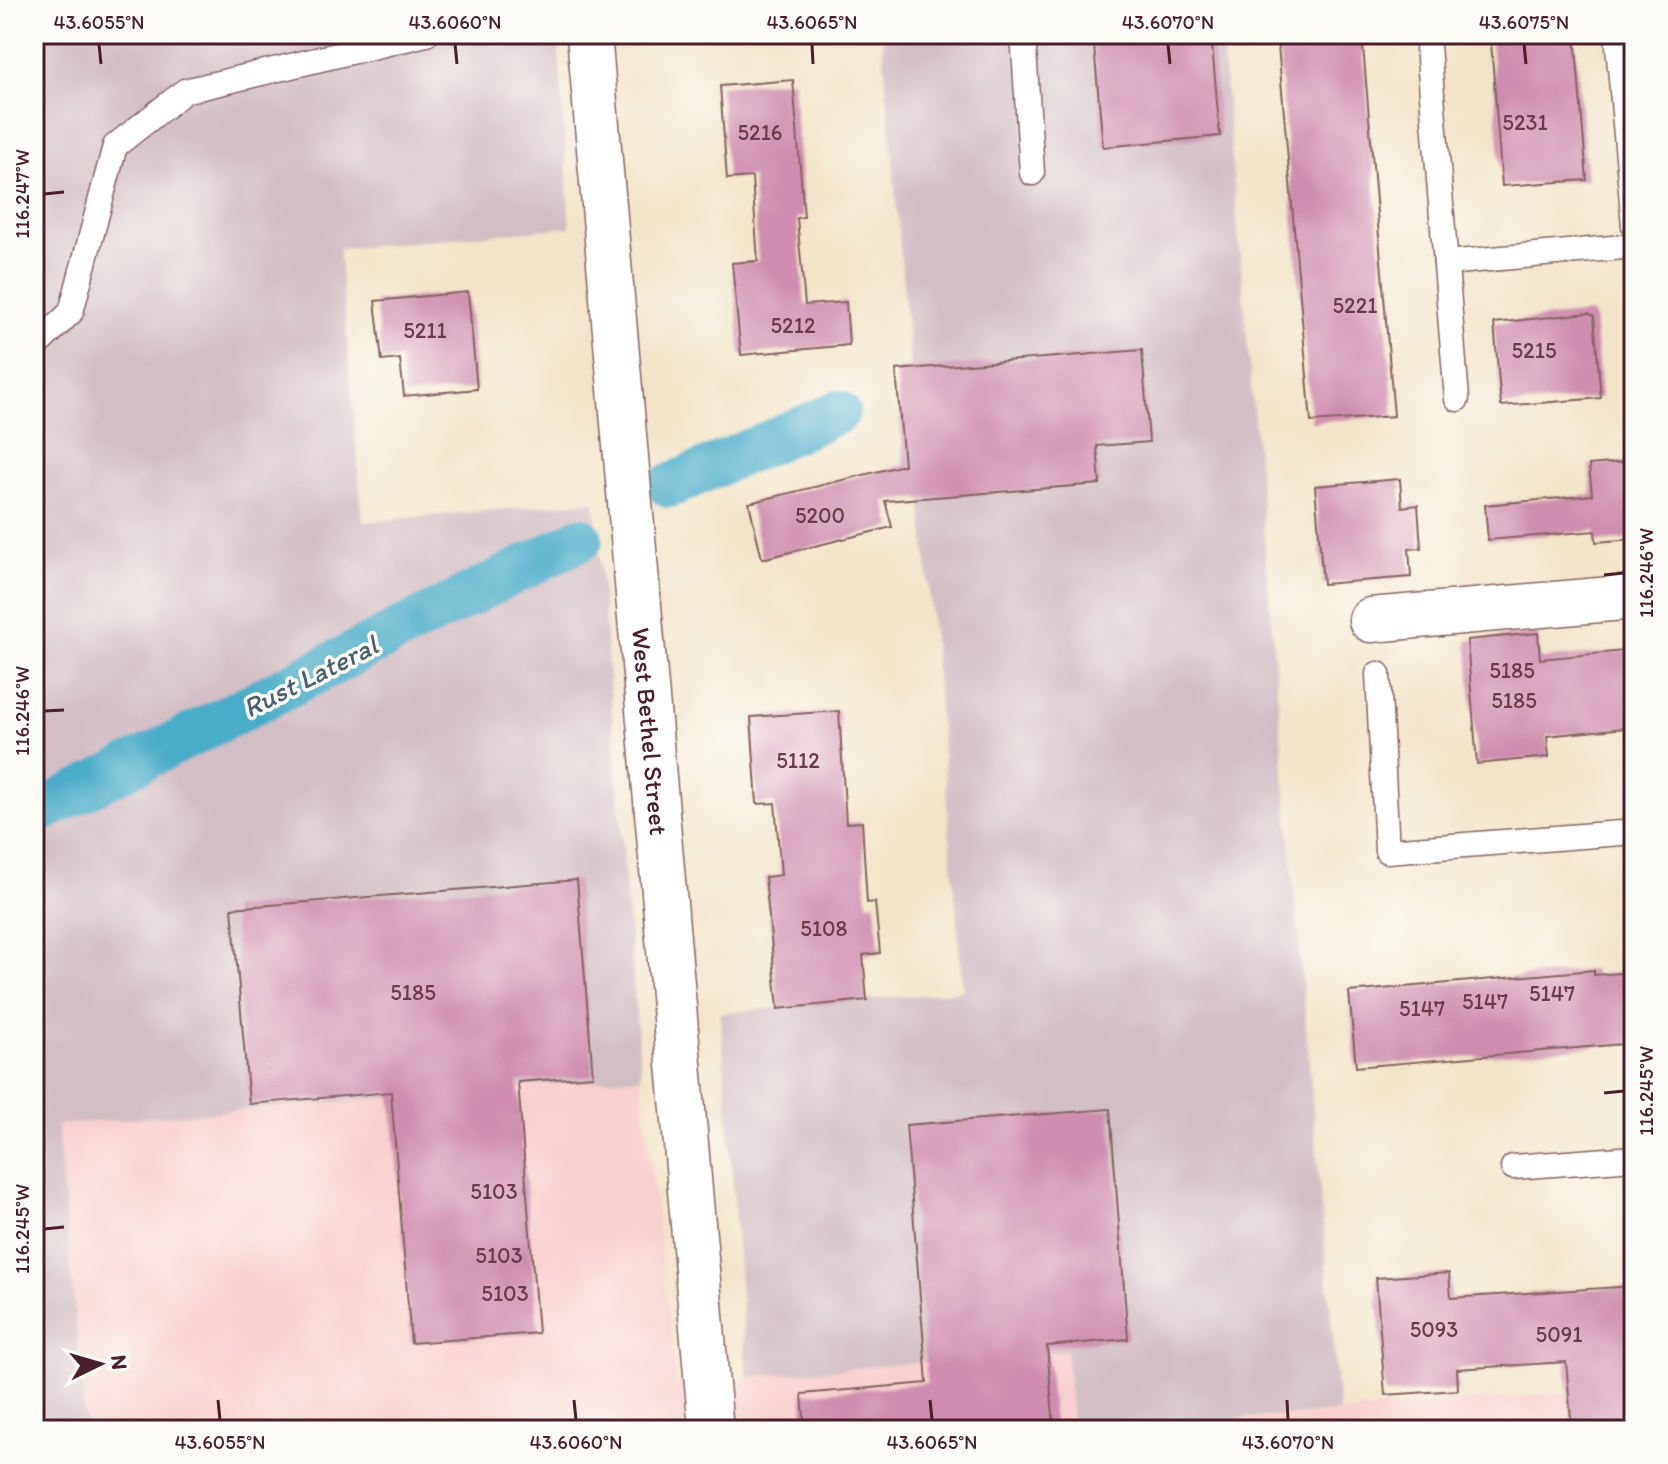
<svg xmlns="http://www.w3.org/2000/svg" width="1668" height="1464" viewBox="0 0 1668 1464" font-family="Itim,sans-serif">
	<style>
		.built { fill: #f7d0cf }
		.industrial { fill: #d2bec5 }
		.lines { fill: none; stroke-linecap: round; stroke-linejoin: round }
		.canal { stroke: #49acc9; stroke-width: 44 }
		.building { fill: #cf8eaf }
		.lane-casing { stroke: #856462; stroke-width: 27 }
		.street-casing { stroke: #856462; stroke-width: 47 }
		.lane { stroke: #fff; stroke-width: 24 }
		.street { stroke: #fff; stroke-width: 44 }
		.ticks { fill: none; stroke: #4a1f2b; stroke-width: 3 }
		.labels { text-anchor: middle; stroke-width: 7; stroke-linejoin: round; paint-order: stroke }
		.number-label { font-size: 22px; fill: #6b3b4c }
		.street-label { font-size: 26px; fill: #4a1f2b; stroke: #fdfcf7 }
		.water-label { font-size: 28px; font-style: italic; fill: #4a5e72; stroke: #fdfcf7 }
		.neatline { fill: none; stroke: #4a1f2b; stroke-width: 3 }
		.ticks-label { font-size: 20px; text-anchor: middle; fill: #4a1f2b }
	</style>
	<rect width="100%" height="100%" fill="#fdfcf7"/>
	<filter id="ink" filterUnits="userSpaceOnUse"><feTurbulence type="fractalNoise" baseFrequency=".0125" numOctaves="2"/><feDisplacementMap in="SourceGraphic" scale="16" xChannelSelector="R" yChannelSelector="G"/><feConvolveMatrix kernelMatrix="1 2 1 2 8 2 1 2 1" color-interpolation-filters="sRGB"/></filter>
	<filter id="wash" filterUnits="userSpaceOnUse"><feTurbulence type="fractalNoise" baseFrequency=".006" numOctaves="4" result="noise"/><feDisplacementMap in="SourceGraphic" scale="32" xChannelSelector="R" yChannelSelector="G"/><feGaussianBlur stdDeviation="1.8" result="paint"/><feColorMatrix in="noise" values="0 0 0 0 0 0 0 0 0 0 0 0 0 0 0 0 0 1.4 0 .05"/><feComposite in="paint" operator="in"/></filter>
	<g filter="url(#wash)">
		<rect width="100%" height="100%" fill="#f2e4c9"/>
		<g class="built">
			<path d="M641,1077L676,1383L1066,1350L1073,1430H86L57,1125Z"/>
			<path d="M1634,1386V1430H1107L1339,1412Z"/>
		</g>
		<g class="industrial">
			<path d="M34,34H558L570,227L339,249L363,522L595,501L641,1077L57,1125L86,1430H34Z"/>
			<path d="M882,34H1221L1339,1412L1073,1430L1066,1350L747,1377L720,1013L963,991Z"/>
		</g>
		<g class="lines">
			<g class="canal">
				<path d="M669,486L838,412"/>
				<path d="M38,812L581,539"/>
			</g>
		</g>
		<g id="blocks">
			<g class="building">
				<path d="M1093,34H1211L1220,136L1103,147Z"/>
				<path d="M1277,34H1362L1394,416L1311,422Z"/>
				<path d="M1575,35L1587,180L1502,186L1491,42Z"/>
				<path d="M793,80L804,217L797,218L805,305L846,302L849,345L741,355L732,263L758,261L752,177L727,179L720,86Z"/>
				<path d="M468,292L477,389L404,396L400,359L382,361L375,301Z"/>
				<path d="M1589,313L1594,316L1601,398L1501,406L1494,323Z"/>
				<path d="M1142,350L1149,442L1097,446L1100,484L885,501L892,527L762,559L749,503L904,465L896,370Z"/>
				<path d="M1634,461V539L1596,542L1595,531L1488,540L1485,505L1592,495L1589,465Z"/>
				<path d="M1400,479L1402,507L1418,505L1421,548L1409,549L1411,577L1323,584L1315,486Z"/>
				<path d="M1538,633L1540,659L1634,650V727L1547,736L1549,757L1477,764L1467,640Z"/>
				<path d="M839,711L846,823L862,822L867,903L875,902L880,953L863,955L867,1000L778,1009L765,877L781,875L775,803L757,804L751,717Z"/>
				<path d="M577,880L593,1076L518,1082L538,1333L411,1343L391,1092L249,1104L232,908Z"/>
				<path d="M1594,970V975L1634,972V1043L1356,1067L1349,992Z"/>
				<path d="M1110,1109L1128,1339L1047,1346L1054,1427L805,1430L802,1394L927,1383L906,1125Z"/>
				<path d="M1449,1273L1451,1298L1634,1286V1430H1572L1566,1362L1457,1369L1458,1390L1385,1395L1376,1278Z"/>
			</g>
		</g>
	</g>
	<g filter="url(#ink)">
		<use href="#blocks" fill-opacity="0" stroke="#856462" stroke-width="2"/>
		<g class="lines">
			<defs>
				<g id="lane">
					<path d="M1023,34L1032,173"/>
					<path d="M1427,34L1457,399"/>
					<path d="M1617,34L1634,225"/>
					<path d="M1446,263L1634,246"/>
					<path d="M34,348L71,312L115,146L185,91L426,34"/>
					<path d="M1378,674L1387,851L1634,832"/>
					<path d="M1513,1167L1634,1158"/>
				</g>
				<g id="street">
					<path id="s1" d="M589,34L711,1430"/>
					<path d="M1371,620L1634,597"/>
				</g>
			</defs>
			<use href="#lane" class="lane-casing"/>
			<use href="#street" class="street-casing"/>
			<use href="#lane" class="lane"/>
			<use href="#street" class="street"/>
		</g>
	</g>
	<path class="ticks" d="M99,44L101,64M455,44L457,64M812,44L813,64M1168,44L1170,64M1524,44L1526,64M44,194L64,192M1604,575L1624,573M44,711L64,710M1604,1093L1624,1091M44,1229L64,1227M218,1400L220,1420M574,1400L576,1420M930,1400L932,1420M1287,1400L1288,1420"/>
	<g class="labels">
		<g class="number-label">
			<text x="1525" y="130">5231</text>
			<text x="760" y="140">5216</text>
			<text x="1355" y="313">5221</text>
			<text x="793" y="333">5212</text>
			<text x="425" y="338">5211</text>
			<text x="1534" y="358">5215</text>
			<text x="820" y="523">5200</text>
			<text x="1512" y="678">5185</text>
			<text x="1514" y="708">5185</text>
			<text x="798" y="768">5112</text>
			<text x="824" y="936">5108</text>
			<text x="413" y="1000">5185</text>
			<text x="1552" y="1001">5147</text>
			<text x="1485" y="1009">5147</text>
			<text x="1422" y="1016">5147</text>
			<text x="494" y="1199">5103</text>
			<text x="499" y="1263">5103</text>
			<text x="505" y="1301">5103</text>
			<text x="1434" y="1337">5093</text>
			<text x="1559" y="1342">5091</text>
		</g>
		<g class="street-label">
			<text dy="9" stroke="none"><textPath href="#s1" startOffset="700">West Bethel Street</textPath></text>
		</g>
		<g class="water-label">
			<text transform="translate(310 676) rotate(-27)" y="10">Rust Lateral</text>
		</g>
	</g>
	<rect width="1668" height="1464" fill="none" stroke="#fdfcf7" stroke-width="88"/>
	<g transform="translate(100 1364) rotate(85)" stroke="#fdfcf7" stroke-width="6" paint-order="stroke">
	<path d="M0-6L14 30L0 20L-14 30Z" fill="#4a1f2b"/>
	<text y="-12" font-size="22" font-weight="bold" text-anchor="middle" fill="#4a1f2b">N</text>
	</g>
	<rect x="44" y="44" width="1580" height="1376" class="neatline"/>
	<g class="ticks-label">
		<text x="99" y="29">43.6055°N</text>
		<text x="455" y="29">43.6060°N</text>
		<text x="812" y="29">43.6065°N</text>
		<text x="1168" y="29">43.6070°N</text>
		<text x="1524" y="29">43.6075°N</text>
		<text transform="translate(22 194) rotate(-90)" y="7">116.247°W</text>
		<text transform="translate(1646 573) rotate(-90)" y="7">116.246°W</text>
		<text transform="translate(22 711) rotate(-90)" y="7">116.246°W</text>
		<text transform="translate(1646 1091) rotate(-90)" y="7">116.245°W</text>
		<text transform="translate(22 1229) rotate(-90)" y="7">116.245°W</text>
		<text x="220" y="1449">43.6055°N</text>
		<text x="576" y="1449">43.6060°N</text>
		<text x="932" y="1449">43.6065°N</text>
		<text x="1288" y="1449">43.6070°N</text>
	</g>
</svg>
